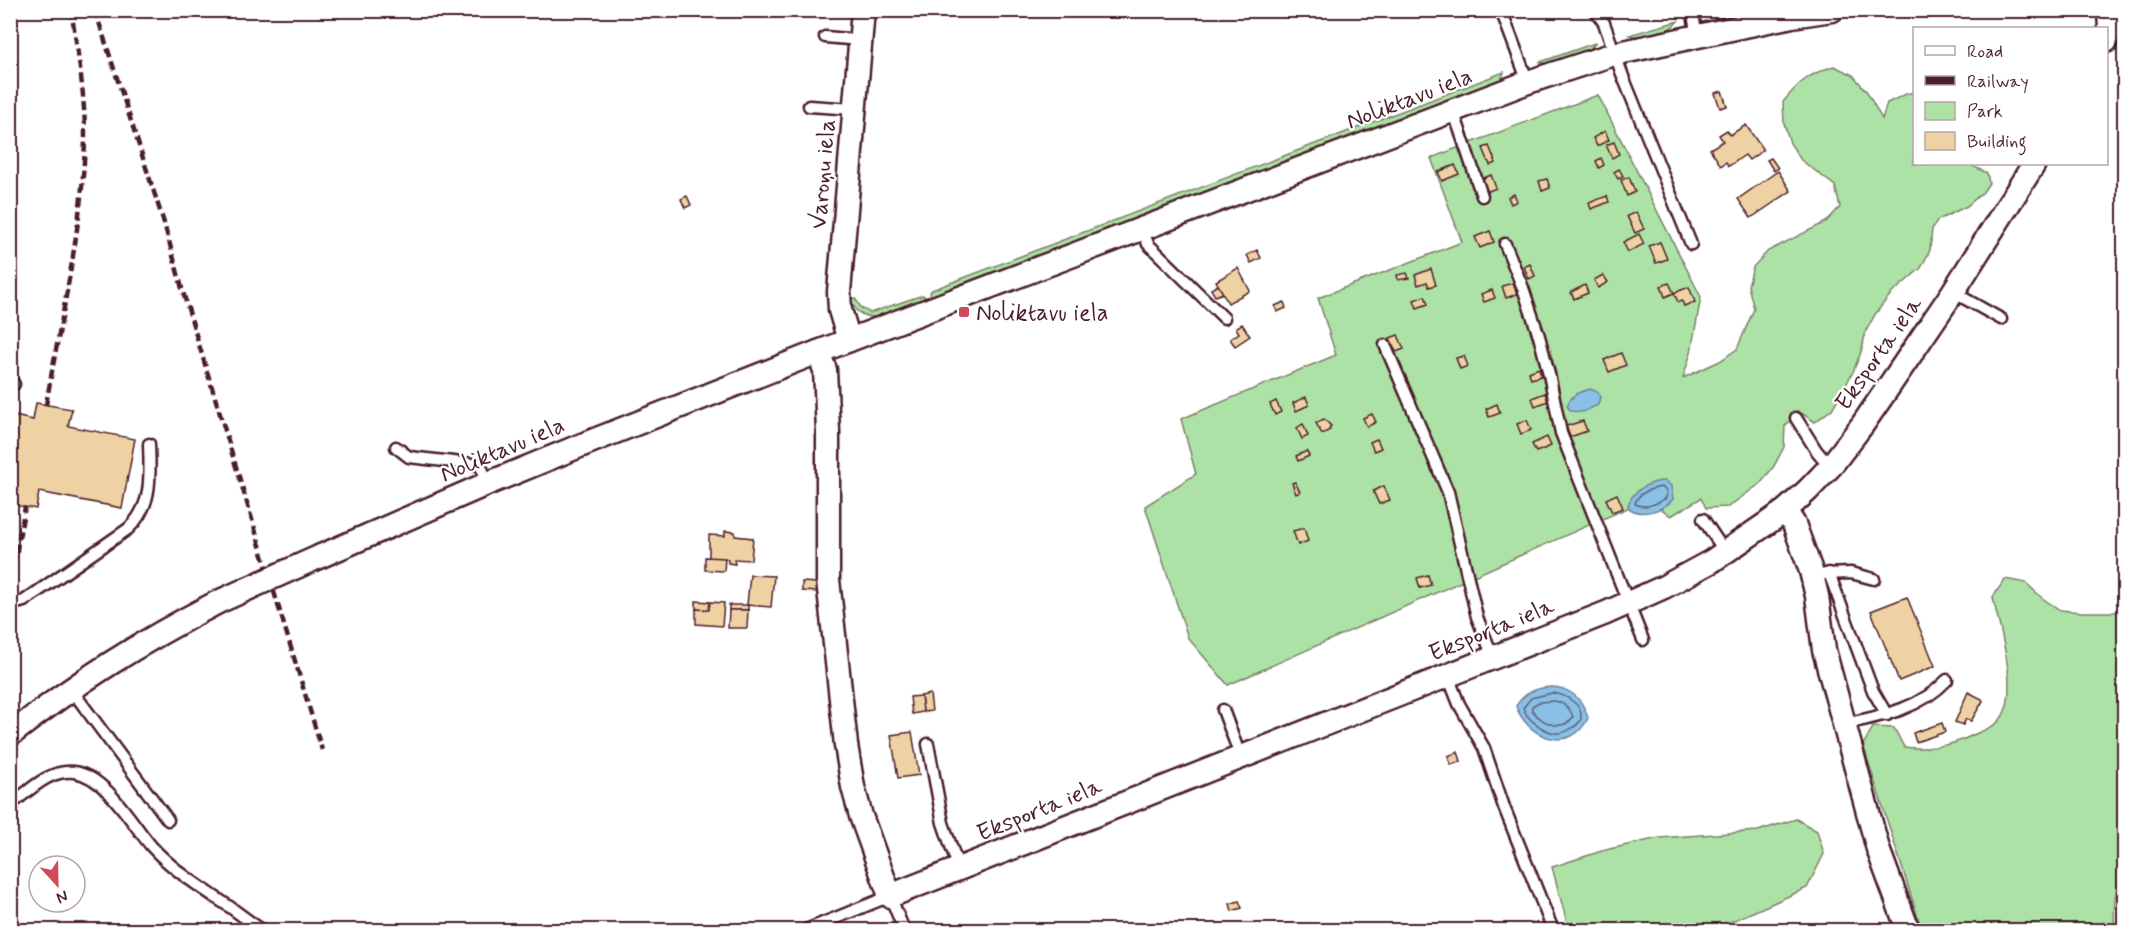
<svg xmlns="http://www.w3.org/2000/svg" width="2135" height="941" viewBox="0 0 2135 941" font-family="Mynerve,sans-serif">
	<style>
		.green { fill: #ace2a5; stroke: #7b8068; stroke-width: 1.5 }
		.water { fill: #88c0e6; stroke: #6f809b; stroke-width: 1.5 }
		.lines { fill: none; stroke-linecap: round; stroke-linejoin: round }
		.shore { stroke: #635f76; stroke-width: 1.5 }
		.building { fill: #efd2a3; stroke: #4a1f2b; stroke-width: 1.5 }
		.service-casing { stroke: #4a1f2b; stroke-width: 15 }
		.minor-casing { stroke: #4a1f2b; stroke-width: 27 }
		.service { stroke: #fff; stroke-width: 10 }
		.minor { stroke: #fff; stroke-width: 22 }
		.rail { stroke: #4a1f2b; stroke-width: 4.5; stroke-dasharray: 9 4.5; stroke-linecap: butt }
		.minor-bridge-casing { stroke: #4a1f2b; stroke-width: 27; stroke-linecap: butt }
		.minor-bridge { stroke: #fff; stroke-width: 22 }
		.poi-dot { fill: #d1495b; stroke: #fff; stroke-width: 2 }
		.labels { text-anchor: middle; stroke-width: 4.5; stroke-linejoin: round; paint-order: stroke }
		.street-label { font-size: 24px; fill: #4a1f2b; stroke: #fff }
		.poi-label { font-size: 24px; fill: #4a1f2b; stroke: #fff; text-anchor: start }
	</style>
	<rect width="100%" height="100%" fill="#fff"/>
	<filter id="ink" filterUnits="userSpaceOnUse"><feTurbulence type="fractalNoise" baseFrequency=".0167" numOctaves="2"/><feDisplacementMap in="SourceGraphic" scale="12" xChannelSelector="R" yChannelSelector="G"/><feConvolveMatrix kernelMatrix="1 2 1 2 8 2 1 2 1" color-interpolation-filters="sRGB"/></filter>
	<g filter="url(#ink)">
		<g class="green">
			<path d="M1731,10H1760V11L1718,19L1709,15Z"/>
			<path d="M1678,21C1669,33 1643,40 1629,35Z"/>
			<path d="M1595,43C1588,54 1551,67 1540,62Z"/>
			<path d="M1834,66L1853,75L1867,92L1882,119L1887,103L1906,94L1914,92V164H1969L1987,173L1989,183L1983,192L1967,206L1938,220L1932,229L1930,250L1921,268L1890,295L1876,313L1866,331L1861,352L1853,372L1832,409L1815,422L1798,411L1785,426L1784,447L1774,466L1761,483L1728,507L1706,508L1701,498L1671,516L1648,499L1228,685L1188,638L1145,506L1196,474L1181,419L1336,355L1318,298L1462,242L1431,158L1598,95L1701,297L1691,352L1683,378L1720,361L1737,349L1754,309L1748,286L1753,267L1768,251L1826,222L1840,207L1835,186L1801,160L1790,143L1784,123L1783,102C1799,82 1809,74 1834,66Z"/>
			<path d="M1504,72L1502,78L1497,82L931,297L930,292L932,290Z"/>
			<path d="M923,295L926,299C902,308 859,335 850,297L855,298L861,308L870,313Z"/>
			<path d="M2005,579L2026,583L2042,598L2060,610L2081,612H2124V864C2115,884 2113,909 2115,930H1922L1863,745L1873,727L1894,728L1904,747C1926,750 1951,746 1971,736C1979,732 1993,728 1999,721C2022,695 1999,629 1993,597Z"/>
			<path d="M1796,819L1817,831L1824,854L1807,888L1712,930H1569L1552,867L1605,850L1659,838L1758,831Z"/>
		</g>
		<g class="water">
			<path d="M1590,389L1598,392L1600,397L1598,405L1583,412L1571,411L1567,406C1571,394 1580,392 1590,389Z"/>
			<path d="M1660,481H1665L1671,486L1673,499C1664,510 1643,517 1630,509L1628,505C1633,490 1646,484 1660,481Z"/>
			<path d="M1552,687C1571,688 1583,700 1588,718C1571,755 1527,738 1516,706C1525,692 1535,688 1552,687Z"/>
		</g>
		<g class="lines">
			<g class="shore">
				<path d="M1662,487L1667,492L1666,498C1656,504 1646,509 1635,504C1637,493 1652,488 1662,487Z"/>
				<path d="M1552,693C1563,694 1583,703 1581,718C1580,723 1576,726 1572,728C1561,736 1553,734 1542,728C1533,722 1527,718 1523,708L1531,698Z"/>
				<path d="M1552,701C1562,701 1570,707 1573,717C1562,733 1542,723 1532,710V706L1539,702Z"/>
			</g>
		</g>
		<g class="building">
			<path d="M1722,91L1727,106L1720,108L1715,93Z"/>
			<path d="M1746,125L1763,150L1749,160L1745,155L1729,166L1726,162L1721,166L1710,149L1723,141L1719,135L1727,130L1730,135Z"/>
			<path d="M1605,131L1609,140L1597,146L1593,138Z"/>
			<path d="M1614,142L1619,154L1612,158L1606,145Z"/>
			<path d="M1489,146L1496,163L1490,165L1483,148Z"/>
			<path d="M1601,158L1604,165L1599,168L1596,161Z"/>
			<path d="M1771,158L1778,168L1774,171L1767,160Z"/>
			<path d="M1455,165L1459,174L1442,181L1438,172Z"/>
			<path d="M1619,169L1623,176L1618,179L1614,172Z"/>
			<path d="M1778,171L1791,191L1751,218L1738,199Z"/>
			<path d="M1491,175L1496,188L1484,193L1479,180Z"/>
			<path d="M1629,177L1635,192L1627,196L1621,180Z"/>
			<path d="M1547,179L1550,188L1542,191L1539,181Z"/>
			<path d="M1514,194L1517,201L1511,204L1508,197Z"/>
			<path d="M687,196L691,205L685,208L681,199Z"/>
			<path d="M1607,196L1609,202L1591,209L1589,203Z"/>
			<path d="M1636,212L1644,229L1635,233L1627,216Z"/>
			<path d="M1490,231L1494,242L1480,248L1475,237Z"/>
			<path d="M1639,234L1644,244L1628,252L1623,242Z"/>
			<path d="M1660,242L1667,259L1656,263L1649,246Z"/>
			<path d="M1257,250L1261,258L1251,263L1247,255Z"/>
			<path d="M1530,264L1535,276L1529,279L1524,267Z"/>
			<path d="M1238,268L1250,291L1228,303L1216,281Z"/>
			<path d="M1431,269L1436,285L1429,287L1427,282L1418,285L1415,275Z"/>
			<path d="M1407,273L1409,278L1398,280L1397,275Z"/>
			<path d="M1603,275L1608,282L1598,288L1594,280Z"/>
			<path d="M1513,283L1517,294L1506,298L1502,286Z"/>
			<path d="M1669,283L1674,293L1665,297L1661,286Z"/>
			<path d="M1218,285L1223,293L1215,296L1211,289Z"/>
			<path d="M1585,285L1588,293L1574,299L1571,292Z"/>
			<path d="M1689,287L1695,302L1684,306L1682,301L1678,302L1674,293Z"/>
			<path d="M1492,290L1495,298L1484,302L1481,294Z"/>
			<path d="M1425,296L1428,304L1417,308L1414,300Z"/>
			<path d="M1284,302L1286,308L1277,312L1275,306Z"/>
			<path d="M1242,324L1250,336L1235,346L1230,339L1239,333L1236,328Z"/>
			<path d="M1398,335L1404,349L1396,352L1390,338Z"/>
			<path d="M1621,353L1626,365L1609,372L1604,360Z"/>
			<path d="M1464,356L1468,366L1460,369L1456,358Z"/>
			<path d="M1539,368L1541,376L1531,379L1529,372Z"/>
			<path d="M1545,393L1548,401L1535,406L1532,398Z"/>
			<path d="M1306,397L1309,405L1296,411L1293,403Z"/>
			<path d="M1276,401L1281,412L1275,415L1270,404Z"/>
			<path d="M36,403L72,409L68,426L135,439L122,508L39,492L36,509L14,505L17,488L10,487V415L33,420Z"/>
			<path d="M1497,404L1500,413L1489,417L1486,409Z"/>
			<path d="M1372,414L1376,422L1367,427L1363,418Z"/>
			<path d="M1324,419L1331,426L1329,428L1330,430L1322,434L1316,423Z"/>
			<path d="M1527,420L1531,430L1521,434L1517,424Z"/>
			<path d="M1583,421L1587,431L1570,437L1566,426Z"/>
			<path d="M1303,424L1308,436L1302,439L1297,428Z"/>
			<path d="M1547,437L1551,446L1536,452L1532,444Z"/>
			<path d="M1377,439L1381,448L1374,451L1370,442Z"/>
			<path d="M1307,451L1309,456L1298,461L1296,456Z"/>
			<path d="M1295,482L1300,492L1296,494L1292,483Z"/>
			<path d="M1384,486L1390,500L1379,504L1373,491Z"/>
			<path d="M1617,494L1623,508L1612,512L1606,499Z"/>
			<path d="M1304,528L1308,541L1298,545L1293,531Z"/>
			<path d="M725,531L735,532V536L753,538L751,560L734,559L735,564L728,563V559L709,558V535L725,536Z"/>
			<path d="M705,557L725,558L724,571L705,570Z"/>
			<path d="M750,575L774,576L771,607L747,605Z"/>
			<path d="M1428,575L1431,585L1420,588L1417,578Z"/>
			<path d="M802,582L818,583V592L802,591Z"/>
			<path d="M1907,597L1935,666L1899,681L1871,611Z"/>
			<path d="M696,601L710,602L709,610L696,609Z"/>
			<path d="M710,602L724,603L722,626L696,624V609L709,610Z"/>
			<rect x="729" y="605" width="19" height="5"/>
			<path d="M729,610H748L747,628H728Z"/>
			<path d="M1968,692L1982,699L1983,701L1971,721L1966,719L1963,725L1955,722Z"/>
			<path d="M930,694L932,711L923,712L921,696Z"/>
			<path d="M921,696L923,712L912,714L910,697Z"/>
			<path d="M1942,723L1945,732L1916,742L1913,733Z"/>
			<path d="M912,732L919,775L898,778L891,735Z"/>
			<path d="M1458,752L1461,761L1451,765L1448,756Z"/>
			<path d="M1239,901L1242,908L1232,911L1230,904Z"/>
		</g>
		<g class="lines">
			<defs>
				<g id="service">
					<path d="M1501,10L1528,82"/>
					<path d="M1595,10L1604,23L1622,74L1691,244"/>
					<path d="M1692,10L1697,35"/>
					<path d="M825,37L860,40"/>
					<path d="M809,106L854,109"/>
					<path d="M1453,110L1482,196"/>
					<path d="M1142,228L1148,244L1224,318"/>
					<path d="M1505,244L1523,288L1539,336L1549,374L1561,433L1643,640"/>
					<path d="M1953,292L2001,319"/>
					<path d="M1385,345L1448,492L1477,617L1493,657"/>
					<path d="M10,384H14"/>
					<path d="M1796,418L1816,450L1830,467"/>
					<path d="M396,447L409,457L480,465L489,483"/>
					<path d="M1703,519L1725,552"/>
					<path d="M1829,573L1873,691L1887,715"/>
					<path d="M1825,574L1851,573L1874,579"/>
					<path d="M10,605L24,601L128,529C153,506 150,476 149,444"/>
					<path d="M1448,676L1459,704L1484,748L1504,807L1553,930"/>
					<path d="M71,689L168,820"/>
					<path d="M1223,710L1241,758"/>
					<path d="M1844,724C1882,716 1920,709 1947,680"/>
					<path d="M928,744L943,823L959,869"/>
					<path d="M10,805C29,791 49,769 74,772C106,776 132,824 152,847C172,869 196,884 221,901C235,910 248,921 262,930"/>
					<path d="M806,930L890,896L904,930"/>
				</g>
				<g id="minor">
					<path d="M2106,41L2110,29L2109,10"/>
					<path d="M849,340L840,310L839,292L863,10"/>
					<path d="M818,352L825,370L828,431V580L846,745L853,787L861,816L890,896L1606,613L1664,587L1712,561L1785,511L1808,490L1830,467L1863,424L1898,373L1953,292L2034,164"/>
					<path d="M1785,511L1794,524L1811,571L1817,596L1824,650L1878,849L1908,930"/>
					<path d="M321,556L489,483L582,445L818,352L1528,82L1614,54L1792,16L1832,10"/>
					<path d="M10,735C78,681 141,642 218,602"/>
				</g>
			</defs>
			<use href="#service" class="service-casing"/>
			<use href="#minor" class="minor-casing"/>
			<use href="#service" class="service"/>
			<use href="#minor" class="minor"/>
			<g class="rail">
				<path d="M95,10L164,223L183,292L322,750"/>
				<path d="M46,405C61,317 83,226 85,138C85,94 78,53 71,10"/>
				<path d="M11,579L25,507"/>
			</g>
			<defs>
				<path id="minor-bridge" d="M218,602L321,556"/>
			</defs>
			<use href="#minor-bridge" class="minor-bridge-casing"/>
			<use href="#minor-bridge" class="minor-bridge"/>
		</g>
	</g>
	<rect class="poi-dot" x="958" y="306" width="12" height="12" rx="3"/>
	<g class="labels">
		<g class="street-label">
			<text transform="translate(1409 98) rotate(-21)" y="8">Noliktavu iela</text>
			<text transform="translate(822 174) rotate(-85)" y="8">Varoņu iela</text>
			<text transform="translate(1878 353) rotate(-55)" y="8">Eksporta iela</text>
			<text transform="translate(502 449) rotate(-23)" y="8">Noliktavu iela</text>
			<text transform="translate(1491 629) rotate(-22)" y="8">Eksporta iela</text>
			<text transform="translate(1039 809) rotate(-22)" y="8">Eksporta iela</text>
		</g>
		<g class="poi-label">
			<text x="976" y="320">Noliktavu iela</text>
		</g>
	</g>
	<rect width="2135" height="941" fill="none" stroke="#fff" stroke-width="36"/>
	<rect x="18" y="18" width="2099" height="905" fill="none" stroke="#4a1f2b" stroke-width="2" filter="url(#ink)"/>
	<rect x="1913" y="27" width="195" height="138" fill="#ffffff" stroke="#b7a5aa" stroke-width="1.5"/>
	<rect x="1925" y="46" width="30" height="9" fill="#ffffff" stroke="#b7a5aa" stroke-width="1.5"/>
	<text x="1967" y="57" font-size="18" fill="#4a1f2b">Road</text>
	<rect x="1925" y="76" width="30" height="9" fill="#4a1f2b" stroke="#b7a5aa" stroke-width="1.5"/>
	<text x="1967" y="87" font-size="18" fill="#4a1f2b">Railway</text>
	<rect x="1925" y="102" width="30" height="18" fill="#ace2a5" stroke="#b7a5aa" stroke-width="1.5"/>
	<text x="1967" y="117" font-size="18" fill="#4a1f2b">Park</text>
	<rect x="1925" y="132" width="30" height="18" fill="#efd2a3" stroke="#b7a5aa" stroke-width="1.5"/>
	<text x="1967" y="147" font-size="18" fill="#4a1f2b">Building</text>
	<g transform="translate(57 884) rotate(158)"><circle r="28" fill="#ffffff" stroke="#b7a5aa" stroke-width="1.5"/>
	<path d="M0-4.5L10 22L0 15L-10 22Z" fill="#d1495b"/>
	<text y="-9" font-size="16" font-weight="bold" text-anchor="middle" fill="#4a1f2b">N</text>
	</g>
</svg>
